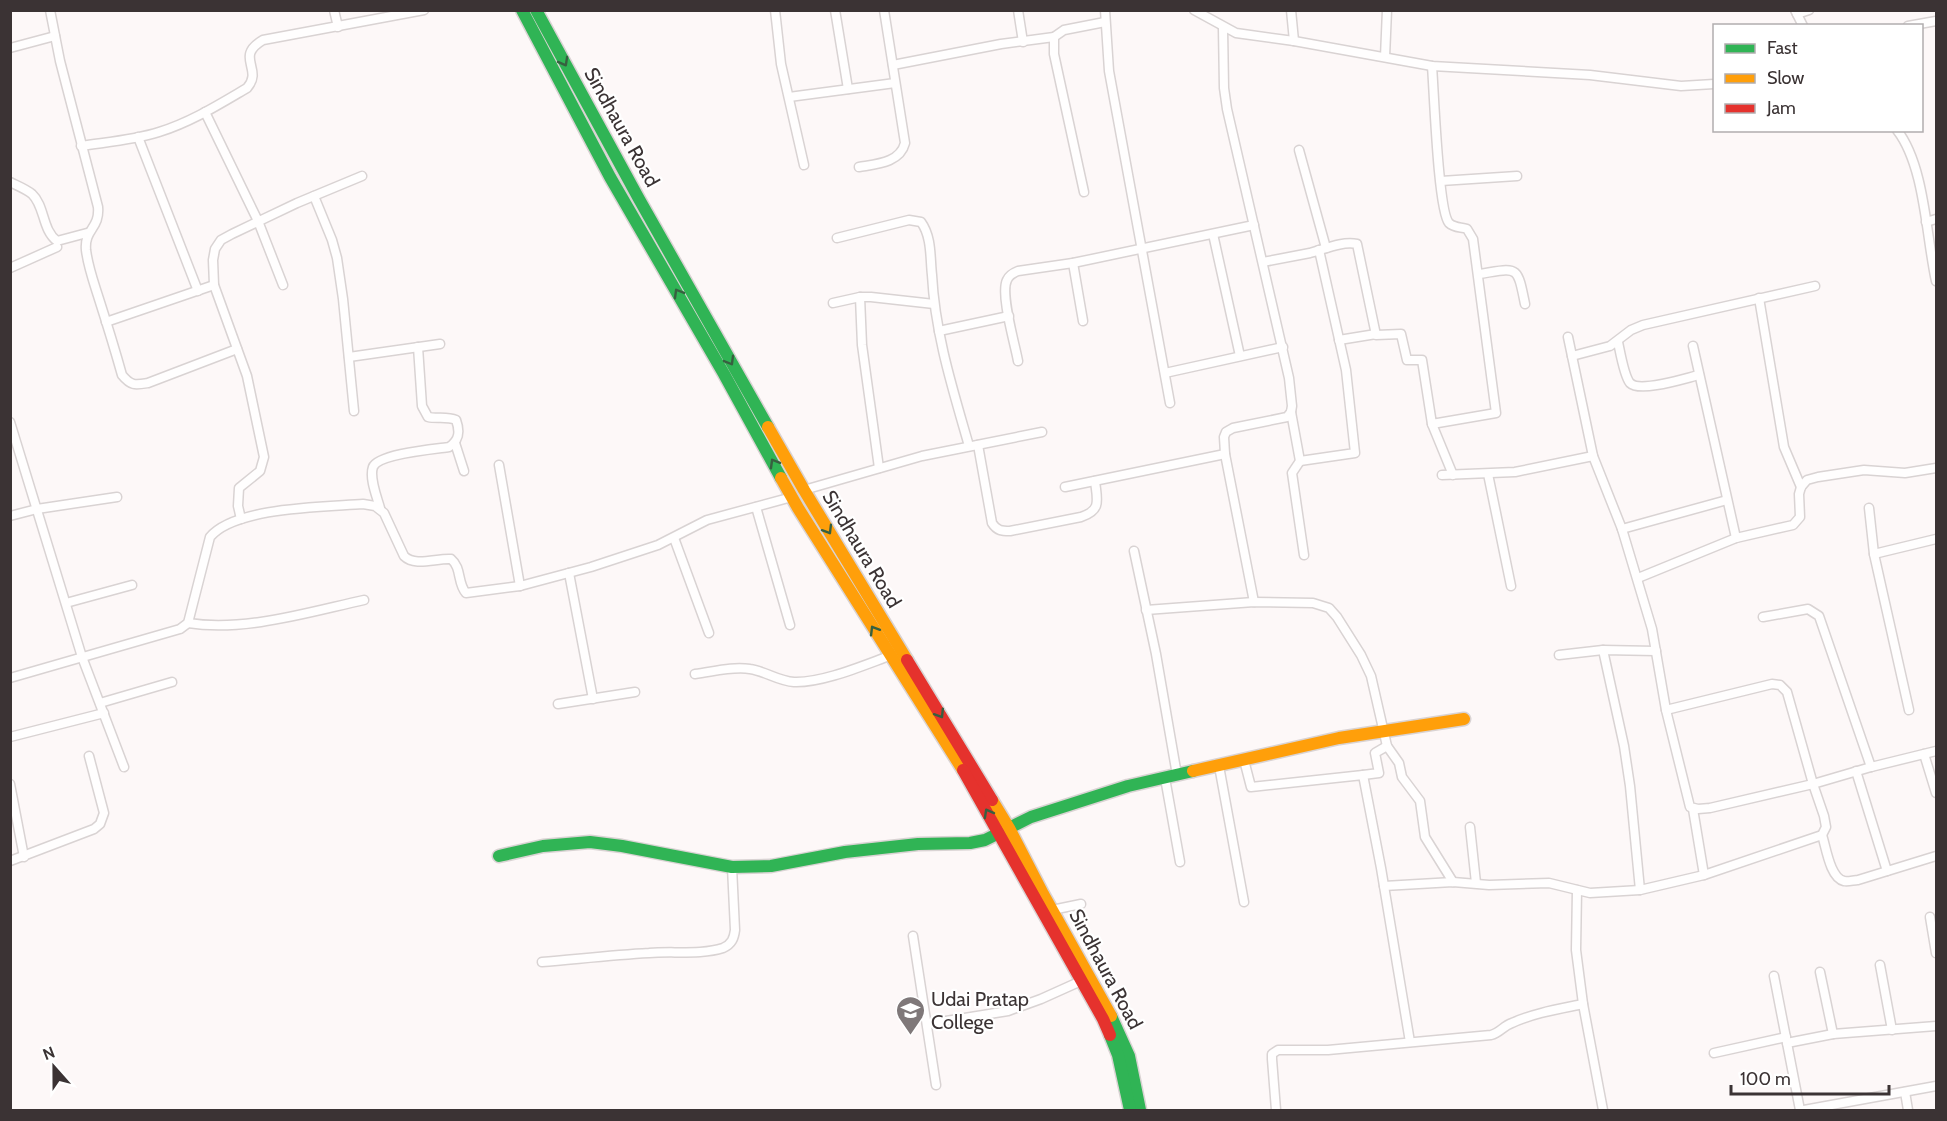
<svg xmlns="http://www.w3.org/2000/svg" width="1947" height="1121" viewBox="0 0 1947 1121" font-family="Cabin,sans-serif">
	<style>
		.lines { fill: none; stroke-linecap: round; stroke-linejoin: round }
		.street-casing { stroke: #d9d3d3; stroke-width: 11 }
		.fast-casing { stroke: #d9d3d3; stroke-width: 15 }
		.slow-casing { stroke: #d9d3d3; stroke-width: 15 }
		.jam-casing { stroke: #d9d3d3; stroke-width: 15 }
		.street { stroke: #fffefe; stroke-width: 8 }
		.fast { stroke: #30b455; stroke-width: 12 }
		.slow { stroke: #ff9f0a; stroke-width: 12 }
		.jam { stroke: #e5322d; stroke-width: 12 }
		.oneway { stroke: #376040 }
		.labels { text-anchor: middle; stroke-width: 4.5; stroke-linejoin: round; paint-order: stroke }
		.street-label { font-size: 20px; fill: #3b3334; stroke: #fff }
		.poi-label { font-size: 20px; fill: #3b3334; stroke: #fff; text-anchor: start }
	</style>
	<rect width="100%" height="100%" fill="#fdf8f8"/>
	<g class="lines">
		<defs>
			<g id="street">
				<path d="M50,10L60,61L98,207C100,229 84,229 86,250C88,267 94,283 99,299C107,324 115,350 122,375C131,386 135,385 148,383L237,349"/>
				<path d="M334,10L338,27"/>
				<path d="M775,10L781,64L804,165"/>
				<path d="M835,10L848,89"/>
				<path d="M1018,10L1023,42"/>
				<path d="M1105,10L1109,71L1170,403"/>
				<path d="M1194,10L1236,33L1294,41L1432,66L1590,75L1681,86L1714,84"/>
				<path d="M1291,10L1294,41"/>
				<path d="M1795,10L1803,26"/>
				<path d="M1797,14L1809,10"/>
				<path d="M1908,26L1936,21"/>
				<path d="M1223,28L1224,88L1227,109L1289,378L1292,406L1291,412L1287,417L1233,428L1226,432L1224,437L1225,454L1254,602"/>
				<path d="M10,48L55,36"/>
				<path d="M1385,57L1387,10"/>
				<path d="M893,65L1001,44L1054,37"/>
				<path d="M789,97L895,83"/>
				<path d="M205,112L258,221L283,285"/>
				<path d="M1897,130C1925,166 1926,236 1936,281"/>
				<path d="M138,137L198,291"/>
				<path d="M81,146C107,142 134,140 159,132C191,122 218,105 247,88C264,69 234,57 263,40L424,10"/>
				<path d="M1299,150L1326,248"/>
				<path d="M859,167C876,164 900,163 905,143L884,10"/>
				<path d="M1441,181L1517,176"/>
				<path d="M10,182C18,186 26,189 32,194C45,206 42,230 57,241L87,233"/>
				<path d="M1084,192L1054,54V37L1064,30L1105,22"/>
				<path d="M314,196L332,240L337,258L343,299L354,411"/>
				<path d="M1926,222L1936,219"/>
				<path d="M1213,234L1240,356"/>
				<path d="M837,238L909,220L921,222C932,237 930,258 932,275C935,334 953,390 969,446"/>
				<path d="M1263,262C1279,259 1295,256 1310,253C1325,249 1342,241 1357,244L1376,335L1401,334L1407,360H1422L1432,424L1496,413L1473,239L1467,229C1461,227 1454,228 1449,223C1438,211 1434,90 1432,66"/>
				<path d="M1073,263L1083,321"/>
				<path d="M10,268L57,247"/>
				<path d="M1479,274C1518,268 1517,264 1525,304"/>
				<path d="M860,297L862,345L879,468"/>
				<path d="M1759,298L1784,447L1801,487"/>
				<path d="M833,303L860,297H871L934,304"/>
				<path d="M106,322L214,285"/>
				<path d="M939,331L1009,316"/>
				<path d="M1568,337L1593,456L1622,529L1652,629L1666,710L1690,807L1698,809L1710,808L1813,784L1871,767L1936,751"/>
				<path d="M1339,340L1376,334"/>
				<path d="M1618,342C1620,351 1624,376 1630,383C1640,393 1686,378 1699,375"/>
				<path d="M1693,346L1736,538"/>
				<path d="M1572,356L1610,346L1631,330L1643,325L1815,286"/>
				<path d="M349,357L440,344"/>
				<path d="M1018,361C1015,344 1000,294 1007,280C1009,275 1013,273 1018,271L1073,263L1254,225"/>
				<path d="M1165,373L1283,347"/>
				<path d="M1291,412L1300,461L1292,473L1304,555"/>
				<path d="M10,422L82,657L124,767"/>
				<path d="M1432,424L1453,475"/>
				<path d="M455,443L464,471"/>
				<path d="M978,445L992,523C997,531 1002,531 1010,531L1081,517C1102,510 1097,500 1095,481"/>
				<path d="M1300,461L1355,453L1346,370L1319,250"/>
				<path d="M499,465L520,586"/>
				<path d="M1488,474L1511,586"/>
				<path d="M1442,475L1515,472L1593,456"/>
				<path d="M1065,487L1225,454"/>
				<path d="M804,490L922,456L1042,432"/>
				<path d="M756,507L790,625"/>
				<path d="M380,508C377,497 369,478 373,467C378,454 435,449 449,447C460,440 460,431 456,420C447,416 437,419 428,417L422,406L418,347"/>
				<path d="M1869,508L1874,554L1909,710"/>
				<path d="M10,516L37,509L117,497"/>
				<path d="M241,519L238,506L239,488L260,471L264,457L247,376L214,285L213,260L215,249L221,240L232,234L297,203L362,176"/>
				<path d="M1622,529L1727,500"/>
				<path d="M674,538L709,633"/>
				<path d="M1134,551L1156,654L1177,775"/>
				<path d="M1874,554L1936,539"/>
				<path d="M569,573L593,699"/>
				<path d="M1638,578L1736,538L1793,525L1800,517L1799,494L1801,487L1807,480L1818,477L1864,470L1905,473L1936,468"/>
				<path d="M66,603L132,585"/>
				<path d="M1146,610L1254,602L1313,603L1329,608L1337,617L1361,655L1371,676L1387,746L1399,763L1402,777L1420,801L1425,837L1453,882"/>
				<path d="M1763,617L1808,609L1819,616L1871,767"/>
				<path d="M188,623C245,632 309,612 364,600"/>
				<path d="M1603,650L1624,746L1630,786L1640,890"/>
				<path d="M1559,655L1603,650L1656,651"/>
				<path d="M695,674C712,672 732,666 750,669C765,671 778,681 794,682C823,683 864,665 892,655"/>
				<path d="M10,678L180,629L188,623L210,537C235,507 324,507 363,504L375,506L384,513L404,556C415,567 436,558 451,559C462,568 457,583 466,593L520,586L591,567L658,545L707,520L792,497"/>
				<path d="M100,703L172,682"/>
				<path d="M558,704L635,692"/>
				<path d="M10,737L104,713"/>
				<path d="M1924,754L1936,793"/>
				<path d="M1244,760L1251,787L1363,775L1381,868L1410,1042"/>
				<path d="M1219,766L1244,902"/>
				<path d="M1856,771L1887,871"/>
				<path d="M1363,775L1379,773L1375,753L1387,746"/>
				<path d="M1165,778L1180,862"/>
				<path d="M10,784L24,857"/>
				<path d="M1693,809L1704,875"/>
				<path d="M1470,827L1476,883"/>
				<path d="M1822,835C1826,847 1830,878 1844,881C1848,882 1854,880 1858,880L1936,856"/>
				<path d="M10,861L94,829L100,824L104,813L89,756"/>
				<path d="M1384,886L1453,882L1489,885L1549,883L1590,893L1640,890L1704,875L1822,835L1826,827L1824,816L1813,784L1787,692L1780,685L1772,684L1666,710"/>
				<path d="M1577,890L1576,950L1583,1004L1603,1110"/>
				<path d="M1052,910L1081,904"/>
				<path d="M1930,917L1936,953"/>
				<path d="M913,936L936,1085"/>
				<path d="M542,962C578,959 613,955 649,953C671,951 702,955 723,948C732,944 734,938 735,930L732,867"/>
				<path d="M1880,965L1892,1030"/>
				<path d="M1820,972L1833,1034"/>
				<path d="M1774,976L1800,1110"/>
				<path d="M927,1024L1008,1011L1041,999L1081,981"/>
				<path d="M1787,1043L1833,1034L1936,1026"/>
				<path d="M1714,1053L1786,1037"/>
				<path d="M1905,1092L1908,1110"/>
				<path d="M1276,1110L1272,1059V1054L1278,1050H1328L1491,1035C1500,1033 1503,1026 1512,1023C1534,1013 1559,1009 1583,1004"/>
				<path d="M1804,1110L1936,1086"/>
			</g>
			<g id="fast">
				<path d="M522,10L610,177L724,374L781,478"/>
				<path d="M536,10L639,199L768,427"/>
				<path d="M499,856L543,846L590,842L622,846L732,867L771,866L845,852L918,844L970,843L985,840L1031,817L1128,786L1193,771"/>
				<path d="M1111,1016L1129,1056L1140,1110"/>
				<path d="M1110,1035L1118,1055L1130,1110"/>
			</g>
			<g id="slow">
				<path d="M768,427L804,490L907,660"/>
				<path d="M781,478L798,508L963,770"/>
				<path d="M1193,771L1339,738L1464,719"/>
				<path d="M992,800L1009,828L1043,894L1111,1016"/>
			</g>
			<g id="jam">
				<path d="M907,660L992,800"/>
				<path d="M963,770L1103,1019L1110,1035"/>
			</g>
		</defs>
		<use href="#street" class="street-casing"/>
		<use href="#fast" class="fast-casing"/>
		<use href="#slow" class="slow-casing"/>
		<use href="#jam" class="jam-casing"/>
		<use href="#street" class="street"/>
		<use href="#fast" class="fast"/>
		<use href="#slow" class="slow"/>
		<use href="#jam" class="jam"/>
	</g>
	<defs><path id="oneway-chevron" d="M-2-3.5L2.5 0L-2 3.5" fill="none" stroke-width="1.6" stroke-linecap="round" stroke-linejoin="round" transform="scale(1.5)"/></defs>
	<g class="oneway">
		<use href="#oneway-chevron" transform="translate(564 62) rotate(61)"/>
		<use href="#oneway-chevron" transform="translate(678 293) rotate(-120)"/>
		<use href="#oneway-chevron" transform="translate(730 361) rotate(60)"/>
		<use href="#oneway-chevron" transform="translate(774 463) rotate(-120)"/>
		<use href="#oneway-chevron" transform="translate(828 530) rotate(59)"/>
		<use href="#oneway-chevron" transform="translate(874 630) rotate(-121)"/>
		<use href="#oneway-chevron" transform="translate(940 714) rotate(58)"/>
		<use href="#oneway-chevron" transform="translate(988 813) rotate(-119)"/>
	</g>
	<defs>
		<symbol id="university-pin" viewBox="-11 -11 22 30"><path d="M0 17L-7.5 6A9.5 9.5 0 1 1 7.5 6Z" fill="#7f7879" stroke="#fff"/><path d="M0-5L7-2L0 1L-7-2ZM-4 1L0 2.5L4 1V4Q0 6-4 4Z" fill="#fff"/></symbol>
	</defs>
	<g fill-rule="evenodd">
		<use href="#university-pin" x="894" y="994" width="33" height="45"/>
	</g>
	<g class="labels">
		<g class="street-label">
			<text transform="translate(622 127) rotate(61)" y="7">Sindhaura Road</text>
			<text transform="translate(862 549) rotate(59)" y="7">Sindhaura Road</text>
			<text transform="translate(1106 969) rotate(62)" y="7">Sindhaura Road</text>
		</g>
		<g class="poi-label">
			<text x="931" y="1006">Udai Pratap<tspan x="931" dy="23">College</tspan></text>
		</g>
	</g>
	<rect width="1947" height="1121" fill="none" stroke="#3b3334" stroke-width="24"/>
	<rect x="1713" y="24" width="210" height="108" fill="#ffffff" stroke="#b1adae" stroke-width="1.5"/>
	<rect x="1725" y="44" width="30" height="9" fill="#30b455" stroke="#b1adae" stroke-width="1.5"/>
	<text x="1767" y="54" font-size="18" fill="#3b3334">Fast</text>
	<rect x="1725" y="74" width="30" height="9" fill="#ff9f0a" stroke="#b1adae" stroke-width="1.5"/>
	<text x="1767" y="84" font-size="18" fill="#3b3334">Slow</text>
	<rect x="1725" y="104" width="30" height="9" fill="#e5322d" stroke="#b1adae" stroke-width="1.5"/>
	<text x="1767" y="114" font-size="18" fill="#3b3334">Jam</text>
	<g transform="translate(54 1067) rotate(339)" stroke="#ffffff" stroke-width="4.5" paint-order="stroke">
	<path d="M0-4.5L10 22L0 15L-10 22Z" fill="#3b3334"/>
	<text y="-9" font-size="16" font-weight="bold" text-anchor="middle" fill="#3b3334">N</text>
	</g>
	<path d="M1731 1085v9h158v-9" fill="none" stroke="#3b3334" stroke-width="3"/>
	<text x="1740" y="1085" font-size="18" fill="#3b3334" stroke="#ffffff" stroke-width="4.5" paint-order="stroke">100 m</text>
</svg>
